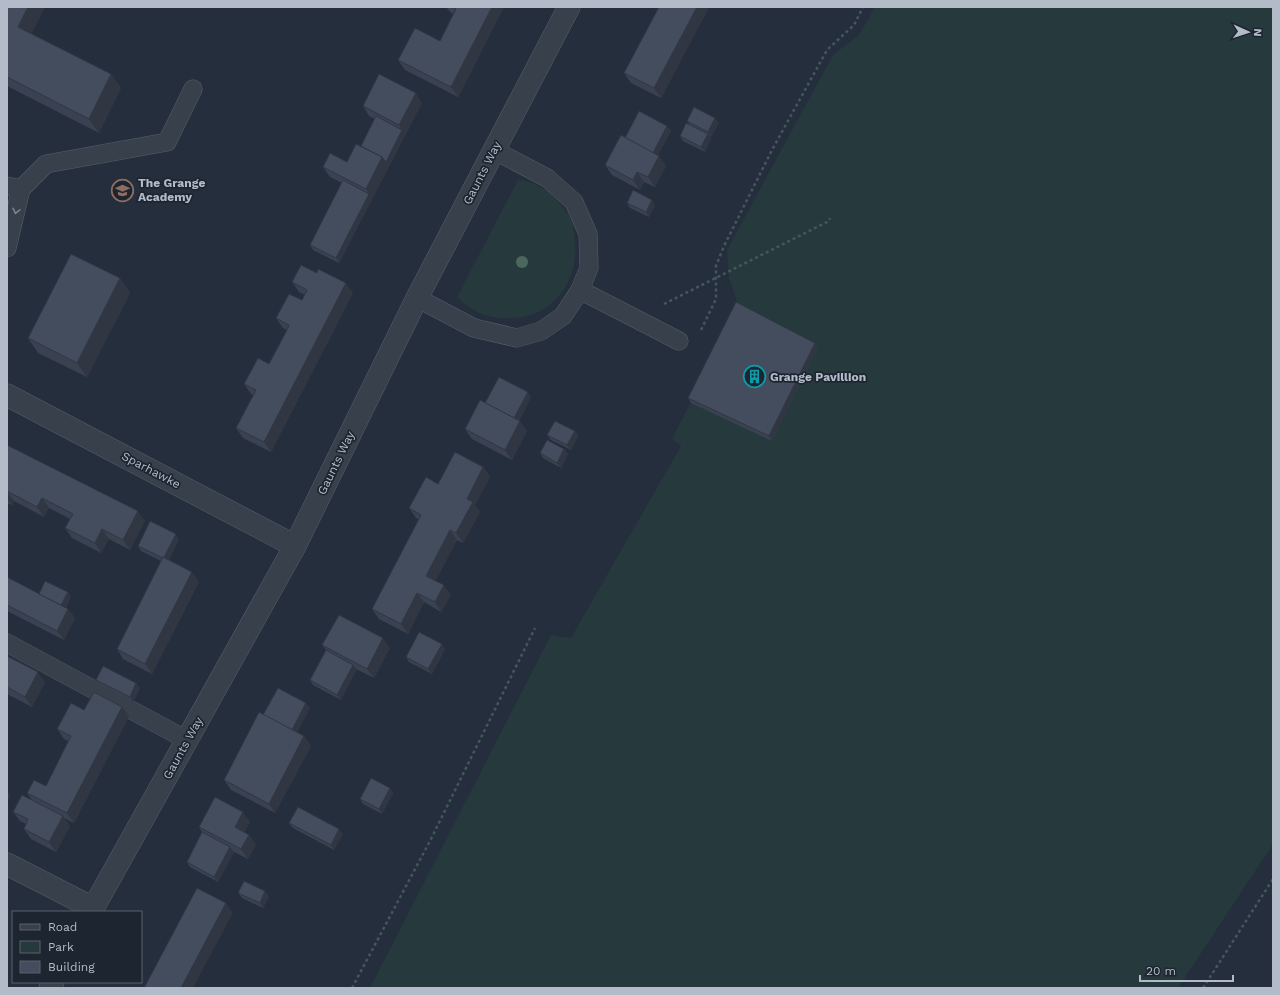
<svg xmlns="http://www.w3.org/2000/svg" width="1280" height="995" viewBox="0 0 1280 995" font-family="'Work Sans',sans-serif">
	<style>
		.green { fill: #263a3d }
		.lines { fill: none; stroke-linecap: round; stroke-linejoin: round }
		.service-casing { stroke: #565e6a; stroke-width: 19 }
		.minor-casing { stroke: #565e6a; stroke-width: 23 }
		.path { stroke: #44575a; stroke-width: 2.5; stroke-dasharray: 3 3; stroke-linecap: butt }
		.service { stroke: #38404c; stroke-width: 18 }
		.minor { stroke: #38404c; stroke-width: 22 }
		.tree { fill: #4c685d }
		.wall { fill: #3a4251 }
		.shaded-wall { fill: #303642 }
		.building { fill: #444d5e; stroke: #303642 }
		.oneway { stroke: #7c8490 }
		.labels { text-anchor: middle; stroke-width: 3.5; stroke-linejoin: round; paint-order: stroke }
		.street-label { font-size: 12px; fill: #b4bbc8; stroke: #1d2531 }
		.poi-label { font-size: 12px; font-weight: bold; fill: #b4bbc8; stroke: #1d2531; text-anchor: start }
	</style>
	<rect width="100%" height="100%" fill="#242e3c"/>
	<g class="green">
		<path d="M875,7H1273V844L1178,988H370L551,635L571,638L681,446L672,439L739,307L729,278L727,250L833,55L859,35Z"/>
		<path d="M518,180C537,182 549,191 561,205C565,210 569,215 571,220C573,224 573,228 574,232C582,275 558,316 512,318C487,319 475,313 457,297Z"/>
	</g>
	<g class="lines">
		<defs>
			<g id="service">
				<path d="M7,186L21,189L7,248"/>
				<path d="M21,189L46,164L167,142L193,89"/>
				<path d="M580,290L679,341"/>
				<path d="M417,298L474,328L517,338L541,331L563,316L580,290L589,268L588,234L574,202L547,178L494,150"/>
				<path d="M7,643L187,740"/>
			</g>
			<g id="minor">
				<path d="M7,395L295,546"/>
				<path d="M7,864L93,908"/>
				<path d="M91,912L295,546L417,298L569,7"/>
				<path d="M50,988L53,982"/>
			</g>
		</defs>
		<use href="#service" class="service-casing"/>
		<use href="#minor" class="minor-casing"/>
		<g class="path">
			<path d="M664,304L829,221L830,218"/>
			<path d="M701,330L716,299V266L724,246L772,150L827,50L854,25L863,7"/>
			<path d="M352,988L431,839L535,628"/>
			<path d="M1203,988L1273,879"/>
		</g>
		<use href="#service" class="service"/>
		<use href="#minor" class="minor"/>
	</g>
	<circle class="tree" cx="522" cy="262" r="6"/>
	<g class="wall">
		<path d="M7,7L32,34L111,74L121,88L99,133L7,86Z"/>
		<path d="M446,7H504L458,97L405,70L398,60L440,41L453,14L450,12Z"/>
		<path d="M659,7H706L708,9L661,98L631,83L624,73Z"/>
		<path d="M422,103L339,263L313,250L310,245L342,183L330,177L323,167L347,162L361,146L375,119L369,116L363,106Z"/>
		<path d="M687,121L719,123L711,137L709,136L711,139L705,152L683,141L680,136L690,125Z"/>
		<path d="M667,126L671,131L658,155L659,156L666,166L655,187L644,182L640,190L612,175L605,165L625,138Z"/>
		<path d="M627,203L655,205L649,217L630,208Z"/>
		<path d="M120,278L130,293L87,377L38,353L28,338Z"/>
		<path d="M292,282L353,293L271,452L243,438L236,428L253,395L251,394L244,384L269,364L287,330L283,328L276,318L302,300L305,295L299,292Z"/>
		<path d="M818,348L772,441L691,403L688,398Z"/>
		<path d="M531,397L519,421H520L527,431L512,460L472,439L465,429L485,403Z"/>
		<path d="M575,431L578,436L571,450L551,440L547,435Z"/>
		<path d="M7,445L145,521L130,550L109,539L101,553L72,538L65,528L70,519L49,508L44,517L14,501L12,505L7,503Z"/>
		<path d="M564,449L568,454L561,468L543,458L540,453Z"/>
		<path d="M483,467L490,477L475,505L480,512L463,543L457,540L435,581L451,595L441,612L424,602L408,634L379,619L372,609L419,520L416,518L409,508L438,484Z"/>
		<path d="M179,539L169,560L199,582L152,674L123,659L117,649L161,561L141,551L138,546Z"/>
		<path d="M7,577L39,594L68,592L71,597L66,607L68,609L75,618L64,640L7,611Z"/>
		<path d="M442,644L445,649L432,674L409,662L406,657Z"/>
		<path d="M322,645L390,648L374,678L356,669L341,700L313,685L310,680L326,650Z"/>
		<path d="M7,656L45,682L32,707L7,694Z"/>
		<path d="M96,680L136,683L140,688L133,702L100,685Z"/>
		<path d="M310,708L297,732L304,736L311,746L275,813L231,790L224,780L263,715Z"/>
		<path d="M84,710L129,716L74,823L64,818L70,826L56,852L31,839L24,829L26,824L20,821L13,812L32,800L27,793L46,786L68,741L64,739L57,729Z"/>
		<path d="M390,788L393,793L382,814L363,804L360,799Z"/>
		<path d="M250,822L244,832L249,835L256,845L248,859L234,852L218,882L190,867L187,862L202,832L199,827Z"/>
		<path d="M289,823L343,834L334,850L293,828Z"/>
		<path d="M265,891L269,897L263,908L242,898L238,893Z"/>
	</g>
	<g class="shaded-wall">
		<path d="M28,7H45L28,41L18,27Z"/>
		<path d="M492,7H504L458,97L451,87Z"/>
		<path d="M697,7H706L708,9L661,98L654,88Z"/>
		<path d="M111,74L121,88L99,133L89,119Z"/>
		<path d="M416,93L422,103L339,263L336,258L369,194L366,189L382,157L402,130L399,125Z"/>
		<path d="M715,118L719,123L711,137L708,132Z"/>
		<path d="M667,126L671,131L655,160L652,155Z"/>
		<path d="M708,134L711,139L705,152L701,147Z"/>
		<path d="M659,156L666,166L655,187L648,177Z"/>
		<path d="M637,172L644,182L640,190L633,180Z"/>
		<path d="M652,200L655,205L649,217L646,212Z"/>
		<path d="M120,278L130,293L87,377L77,363Z"/>
		<path d="M346,283L353,293L271,452L264,442Z"/>
		<path d="M815,343L818,348L772,441L769,436Z"/>
		<path d="M528,392L531,397L516,426L513,421Z"/>
		<path d="M520,421L527,431L512,460L505,450Z"/>
		<path d="M575,431L578,436L571,450L567,445Z"/>
		<path d="M564,449L568,454L561,468L557,463Z"/>
		<path d="M483,467L490,477L475,505L480,512L463,543L456,533L467,499Z"/>
		<path d="M7,492L14,501L12,505L7,499Z"/>
		<path d="M42,498L49,508L44,517L37,507Z"/>
		<path d="M138,511L145,521L130,550L123,540Z"/>
		<path d="M102,529L109,539L101,553L95,543Z"/>
		<path d="M450,530L457,540L433,586L426,576Z"/>
		<path d="M176,534L179,539L167,564L164,559Z"/>
		<path d="M192,572L199,582L152,674L145,664Z"/>
		<path d="M444,585L451,595L441,612L435,602Z"/>
		<path d="M68,592L71,597L64,613L60,608Z"/>
		<path d="M417,593L424,602L408,634L401,624Z"/>
		<path d="M68,609L75,618L64,640L57,631Z"/>
		<path d="M383,638L390,648L374,678L367,669Z"/>
		<path d="M442,644L445,649L432,674L428,669Z"/>
		<path d="M353,665L357,670L341,700L337,695Z"/>
		<path d="M38,672L45,682L32,707L25,697Z"/>
		<path d="M136,683L140,688L133,702L130,697Z"/>
		<path d="M306,703L310,708L294,737L291,732Z"/>
		<path d="M122,707L129,716L74,823L67,813Z"/>
		<path d="M304,736L311,746L275,813L269,804Z"/>
		<path d="M390,788L393,793L382,814L379,809Z"/>
		<path d="M7,791L11,796L7,802Z"/>
		<path d="M243,812L250,822L242,837L235,827Z"/>
		<path d="M63,816L70,826L56,852L49,842Z"/>
		<path d="M339,829L343,834L334,850L331,845Z"/>
		<path d="M249,835L256,845L248,859L241,849Z"/>
		<path d="M230,847L234,852L218,882L214,877Z"/>
		<path d="M265,891L269,897L263,908L260,903Z"/>
		<path d="M226,903L233,913L193,988H181Z"/>
	</g>
	<g class="building">
		<path d="M7,7H28L18,27L111,74L89,119L7,77Z"/>
		<path d="M453,7H492L451,87L398,60L415,28L440,41L456,9Z"/>
		<path d="M659,7H697L654,88L624,73Z"/>
		<path d="M379,74L416,93L399,125L363,106Z"/>
		<path d="M694,107L715,118L708,132L687,121Z"/>
		<path d="M639,111L667,126L653,153L625,138Z"/>
		<path d="M376,116L402,130L386,162L382,157L361,146Z"/>
		<path d="M686,123L708,134L701,147L680,136Z"/>
		<path d="M621,135L659,156L648,177L637,172L633,180L605,165Z"/>
		<path d="M356,144L382,157L366,189L323,167L330,153L347,162Z"/>
		<path d="M343,180L369,194L336,258L310,245Z"/>
		<path d="M633,190L652,200L646,212L627,203Z"/>
		<path d="M71,254L120,278L77,363L28,338Z"/>
		<path d="M301,265L317,273L318,269L346,283L264,442L236,428L256,390L244,384L258,358L269,364L286,332L289,325L276,318L289,294L302,300L307,290L292,282Z"/>
		<path d="M736,302L815,343L769,436L688,398Z"/>
		<path d="M499,377L528,392L514,418L485,403Z"/>
		<path d="M480,400L520,421L505,450L465,429Z"/>
		<path d="M555,421L575,431L567,445L547,435Z"/>
		<path d="M547,440L564,449L557,463L540,453Z"/>
		<path d="M7,445L138,511L123,540L102,529L95,543L65,528L73,514L42,498L37,507L7,491Z"/>
		<path d="M455,452L483,467L467,499L473,502L456,533L450,530L426,576L444,585L435,602L417,593L401,624L372,609L421,515L409,508L426,477L438,484Z"/>
		<path d="M150,521L176,534L164,557H163V558L138,546Z"/>
		<path d="M163,557L192,572L145,664L117,649Z"/>
		<path d="M7,577L68,609L57,631L7,605Z"/>
		<path d="M45,581L68,592L61,605L39,594Z"/>
		<path d="M339,615L383,638L367,669L322,645Z"/>
		<path d="M419,632L442,644L428,669L406,657Z"/>
		<path d="M326,650L353,665L337,695L310,680Z"/>
		<path d="M7,656L38,672L25,697L7,687Z"/>
		<path d="M103,666L136,683L130,697L96,680Z"/>
		<path d="M278,688L306,703L292,730L263,715Z"/>
		<path d="M94,692L122,707L67,813L27,793L34,780L46,786L71,736L57,729L71,703L84,710Z"/>
		<path d="M259,712L304,736L269,804L224,780Z"/>
		<path d="M371,778L390,788L379,809L360,799Z"/>
		<path d="M22,795L63,816L49,842L24,829L28,819L13,812Z"/>
		<path d="M215,797L243,812L235,827L249,835L241,849L199,827Z"/>
		<path d="M298,807L339,829L331,845L289,823Z"/>
		<path d="M202,832L230,847L214,877L187,862Z"/>
		<path d="M244,881L265,891L260,903L238,893Z"/>
		<path d="M197,888L226,903L181,988H144Z"/>
	</g>
	<defs><path id="oneway-chevron" d="M-2-3.5L2.5 0L-2 3.5" fill="none" stroke-width="1.6" stroke-linecap="round" stroke-linejoin="round"/></defs>
	<use class="oneway" href="#oneway-chevron" transform="translate(16 211) rotate(103)"/>
	<defs>
		<symbol id="school-ring" viewBox="-11 -11 22 22"><circle r="9.5" fill="#1d2531" stroke="#8d6e63" stroke-width="1.5"/><path d="M0-5L7-2L0 1L-7-2ZM-4 1L0 2.5L4 1V4Q0 6-4 4Z" fill="#8d6e63"/></symbol>
		<symbol id="building-ring" viewBox="-11 -11 22 22"><circle r="9.5" fill="#1d2531" stroke="#0f9aa8" stroke-width="1.5"/><path d="M-4-6H4V6H1V3H-1V6H-4ZM-2.5-4.3h1.7v1.8h-1.7ZM.8-4.3h1.7v1.8H.8ZM-2.5-1h1.7V.8h-1.7ZM.8-1h1.7V.8H.8Z" fill="#0f9aa8"/></symbol>
	</defs>
	<g fill-rule="evenodd">
		<use href="#school-ring" x="110" y="178" width="25" height="25"/>
		<use href="#building-ring" x="742" y="364" width="25" height="25"/>
	</g>
	<g class="labels">
		<g class="street-label">
			<text transform="translate(482 173) rotate(-63)" y="4">Gaunts Way</text>
			<text transform="translate(336 463) rotate(-64)" y="4">Gaunts Way</text>
			<text transform="translate(151 470) rotate(28)" y="4">Sparhawke</text>
			<text transform="translate(183 748) rotate(-61)" y="4">Gaunts Way</text>
		</g>
		<g class="poi-label">
			<text x="138" y="187">The Grange<tspan x="138" dy="14">Academy</tspan></text>
			<text x="770" y="381">Grange Pavillion</text>
		</g>
	</g>
	<rect width="1280" height="995" fill="none" stroke="#b4bbc8" stroke-width="16"/>
	<rect x="12" y="911" width="130" height="72" fill="#1d2531" stroke="#59616d"/>
	<rect x="20" y="924" width="20" height="6" fill="#38404c" stroke="#59616d"/>
	<text x="48" y="931" font-size="12" fill="#b4bbc8">Road</text>
	<rect x="20" y="941" width="20" height="12" fill="#263a3d" stroke="#59616d"/>
	<text x="48" y="951" font-size="12" fill="#b4bbc8">Park</text>
	<rect x="20" y="961" width="20" height="12" fill="#444d5e" stroke="#59616d"/>
	<text x="48" y="971" font-size="12" fill="#b4bbc8">Building</text>
	<g transform="translate(1248 32) rotate(93)" stroke="#1d2531" stroke-width="3" paint-order="stroke">
	<path d="M0-3L7 15L0 10L-7 15Z" fill="#b4bbc8"/>
	<text y="-6" font-size="11" font-weight="bold" text-anchor="middle" fill="#b4bbc8">N</text>
	</g>
	<path d="M1140 975v6h93v-6" fill="none" stroke="#b4bbc8" stroke-width="2"/>
	<text x="1146" y="975" font-size="12" fill="#b4bbc8" stroke="#1d2531" stroke-width="3" paint-order="stroke">20 m</text>
</svg>
